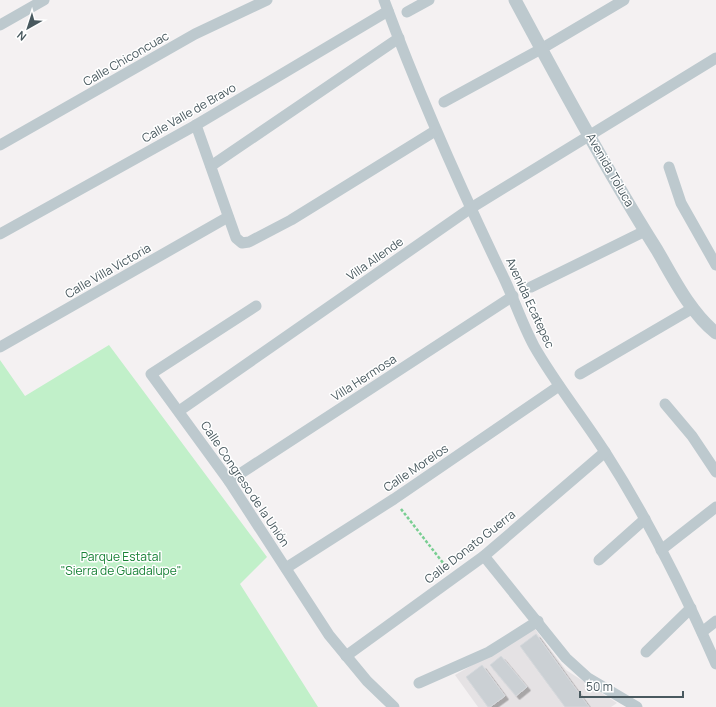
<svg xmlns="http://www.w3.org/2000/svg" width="716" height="707" viewBox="0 0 716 707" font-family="Manrope,sans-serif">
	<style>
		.education { fill: #e5e2e4 }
		.park { fill: #c1f0c9 }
		.building { fill: #cbd0d4; stroke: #d6d9dd; filter: url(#shadow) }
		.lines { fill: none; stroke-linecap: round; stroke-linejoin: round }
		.path { stroke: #79ce92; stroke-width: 2.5; stroke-dasharray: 3 2; stroke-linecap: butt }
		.minor { stroke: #bdc9ce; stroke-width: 11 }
		.tertiary { stroke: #bdc9ce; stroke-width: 13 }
		.labels { text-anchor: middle; stroke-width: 3; stroke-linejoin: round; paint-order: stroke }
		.street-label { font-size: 12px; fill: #49595f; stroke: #fff }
		.park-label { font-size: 12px; fill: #188236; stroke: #fff }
	</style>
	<defs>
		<filter id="shadow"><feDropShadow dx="3.5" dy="3.5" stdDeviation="0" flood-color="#0004"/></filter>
	</defs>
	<rect width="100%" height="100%" fill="#f4f1f2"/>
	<path class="education" d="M535,629L566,670L617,703L611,707H478L455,675Z"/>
	<path class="park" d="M109,345L267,557L240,584L318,707H0V360L25,396Z"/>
	<g class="building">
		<path d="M536,634L589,707H565L520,646Z"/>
		<path d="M501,656L527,687L516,696L490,665Z"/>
		<path d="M482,665L505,696L490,707H488L466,677Z"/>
	</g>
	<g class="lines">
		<path class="path" d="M401,509L447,568"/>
		<g class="minor">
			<path d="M384,0C418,92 457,180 499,268C512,293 521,322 534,346C555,383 582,416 605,452C648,519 684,591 716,664"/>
			<path d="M407,12L429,0"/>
			<path d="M0,25L44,0"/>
			<path d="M444,102L541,49L624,0"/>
			<path d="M196,125L236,238L242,243L249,242L291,220L435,131"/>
			<path d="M0,145L195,34L267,0"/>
			<path d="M211,166L399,38"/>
			<path d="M669,167L681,203L716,265"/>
			<path d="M0,234L196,125L388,11"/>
			<path d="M531,287L645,231"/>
			<path d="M256,306L151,374L229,481L329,635L367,681L394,707"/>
			<path d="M0,347L228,217"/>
			<path d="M580,374L693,308"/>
			<path d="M665,404L692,436L716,472"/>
			<path d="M179,411L471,208L716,58"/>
			<path d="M229,481L513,296"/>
			<path d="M661,550L716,507"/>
			<path d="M484,556L566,658L588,678L637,707"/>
			<path d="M599,560L645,519"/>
			<path d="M286,568L394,499L559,386"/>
			<path d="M702,632L716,621"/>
			<path d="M646,652L691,608"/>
			<path d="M346,656L484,556L605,452"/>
			<path d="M419,683L489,652L538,621"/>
		</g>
		<path class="tertiary" d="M515,0C560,84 606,169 657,250C674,279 690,312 716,333"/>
	</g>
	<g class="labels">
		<g class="street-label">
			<text transform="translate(126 59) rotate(-30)" y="4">Calle Chiconcuac</text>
			<text transform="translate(189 113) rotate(-30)" y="4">Calle Valle de Bravo</text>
			<text transform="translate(610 170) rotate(60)" y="4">Avenida Toluca</text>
			<text transform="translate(375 259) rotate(-35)" y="4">Villa Allende</text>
			<text transform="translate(108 271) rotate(-30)" y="4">Calle Villa Victoria</text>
			<text transform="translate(530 303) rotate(65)" y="4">Avenida Ecatepec</text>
			<text transform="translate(364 378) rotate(-33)" y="4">Villa Hermosa</text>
			<text transform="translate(416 468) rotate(-34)" y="4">Calle Morelos</text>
			<text transform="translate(245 484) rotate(56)" y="4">Calle Congreso de la Unión</text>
			<text transform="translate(470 547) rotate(-38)" y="4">Calle Donato Guerra</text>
		</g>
		<g class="park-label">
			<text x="121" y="561">Parque Estatal<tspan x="121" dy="14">"Sierra de Guadalupe"</tspan></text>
		</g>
	</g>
	<g transform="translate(28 28) rotate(219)" stroke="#ffffff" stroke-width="3" paint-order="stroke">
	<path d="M0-3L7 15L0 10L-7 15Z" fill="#49595f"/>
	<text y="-6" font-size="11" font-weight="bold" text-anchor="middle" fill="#49595f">N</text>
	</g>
	<path d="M580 691v6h103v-6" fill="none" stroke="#49595f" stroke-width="2"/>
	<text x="586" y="691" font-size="12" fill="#49595f" stroke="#ffffff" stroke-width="3" paint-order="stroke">50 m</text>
</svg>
